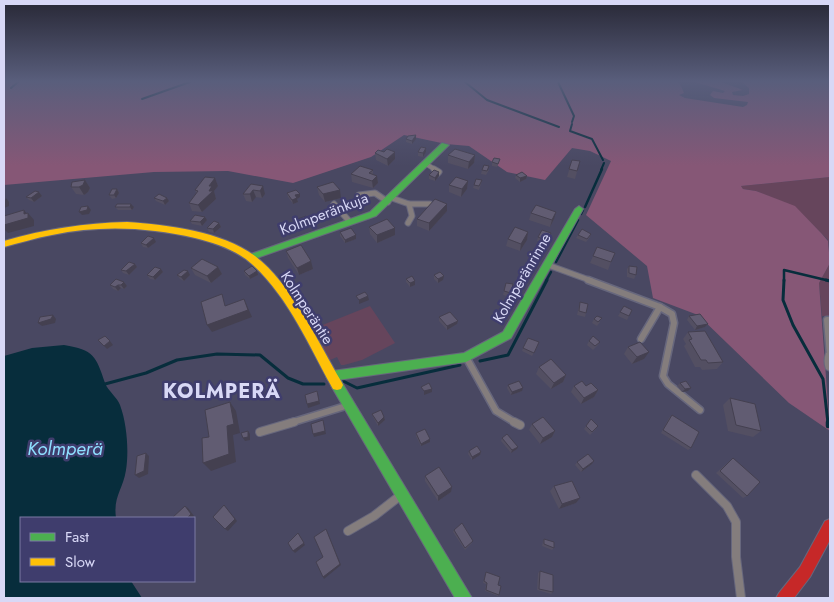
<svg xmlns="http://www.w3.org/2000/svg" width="834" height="602" viewBox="0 0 834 602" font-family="Jost,sans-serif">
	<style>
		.green { fill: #66455c }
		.forest { fill: #865776 }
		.water { fill: #072d3c }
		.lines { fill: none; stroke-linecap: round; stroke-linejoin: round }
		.stream-far3 { stroke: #072d3c; stroke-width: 2 }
		.stream-far2 { stroke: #072d3c; stroke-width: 2.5 }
		.stream-far1 { stroke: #072d3c; stroke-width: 3 }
		.stream { stroke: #072d3c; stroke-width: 4.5 }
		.lane-far3-casing { stroke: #67677d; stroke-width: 5.5 }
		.lane-far2-casing { stroke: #67677d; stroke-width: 7 }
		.lane-far1-casing { stroke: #67677d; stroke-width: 9 }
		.lane-casing { stroke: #67677d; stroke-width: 10 }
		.street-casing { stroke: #67677d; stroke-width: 2 }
		.fast-casing { stroke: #67677d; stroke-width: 2 }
		.slow-casing { stroke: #67677d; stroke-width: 2 }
		.jam-casing { stroke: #67677d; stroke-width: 2 }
		.lane-far3 { stroke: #847d7d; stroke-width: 4 }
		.lane-far2 { stroke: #847d7d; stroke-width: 5 }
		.lane-far1 { stroke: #847d7d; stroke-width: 6 }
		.lane { stroke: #847d7d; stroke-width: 8 }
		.street { fill: #847d7d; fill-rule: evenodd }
		.fast { fill: #4caf50; fill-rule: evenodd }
		.slow { fill: #ffc107; fill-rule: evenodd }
		.jam { fill: #c62828; fill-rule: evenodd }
		.wall { fill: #534f62 }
		.shaded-wall { fill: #444050 }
		.building { fill: #615c72; stroke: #444050 }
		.labels { text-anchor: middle; stroke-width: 5; stroke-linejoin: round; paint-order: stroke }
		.street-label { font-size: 15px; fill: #d8d8f6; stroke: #3f3d6d }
		.near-water-label { font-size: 19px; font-style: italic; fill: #8edfff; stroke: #3f3d6d }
		.district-label { font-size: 20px; font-weight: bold; letter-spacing: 1px; fill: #d8d8f6; stroke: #3f3d6d }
	</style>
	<rect width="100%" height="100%" fill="#494862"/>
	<g class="green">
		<path d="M830,177V254L828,240L795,207L756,191L743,189L741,186Z"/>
		<path d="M830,263V316H822L819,283Z"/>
		<path d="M370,306L395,343L362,360L344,365H341L337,357L328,361L310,330Z"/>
	</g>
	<path class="forest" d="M4,82H679L684,93L679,95L685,98L743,107L747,105L748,102L714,98L710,95L713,91L723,93L725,91L695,82H721L743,90L732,92L733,95L743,96L749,94V88L742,82H830V177L741,186L743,189L756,191L795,206L822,234L828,241L830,263L819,283L830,431L789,403L698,315L653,298L647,266L586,215L611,161L590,151L572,148L545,180L507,172L469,146L446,144L404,135L371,157L293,183L228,171L154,172L4,185Z"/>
	<path class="water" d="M64,345C94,350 96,356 105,383C108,391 117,397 120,405C127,424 129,451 126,470C123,490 113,496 116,518H21V581H131L142,598H4V356L32,348Z"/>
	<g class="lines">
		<g class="stream-far3">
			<path d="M465,82L487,100L559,127"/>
			<path d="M558,82L574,116L572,122"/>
			<path d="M11,88L18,82"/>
			<path d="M142,99L190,82"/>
			<path d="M572,124L570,131L592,139L603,160"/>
			<path d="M601,170L604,163"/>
		</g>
		<g class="stream-far2">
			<path d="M585,207L602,169"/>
			<path d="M581,214L583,210"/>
			<path d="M556,262L578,220"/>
			<path d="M546,281L551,272"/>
			<path d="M784,281V270L830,281"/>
		</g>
		<g class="stream-far1">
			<path d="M784,280L783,300L793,325L823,379L828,423"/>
			<path d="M826,280L830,281"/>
			<path d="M480,361L508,355L547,280"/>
			<path d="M343,381L357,388L460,365"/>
			<path d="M105,384L146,373L177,360L217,354L260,355L288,378L303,384H324"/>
		</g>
		<path class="stream" d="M828,422V426"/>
		<defs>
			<path id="lane-far3" d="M426,164L436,170"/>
			<g id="lane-far2">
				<path d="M434,169L439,172L437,174"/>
				<path d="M359,195L375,193L388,202"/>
				<path d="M392,198L409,204L412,216L408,223"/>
				<path d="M334,204L350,222"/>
				<path d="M409,204H430"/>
				<path d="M548,265L592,281"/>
			</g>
			<g id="lane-far1">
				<path d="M588,280L660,307L672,314L674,323L663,376L668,384L700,410"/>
				<path d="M830,320H827L830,356"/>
				<path d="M641,339L660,307"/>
				<path d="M466,357L496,411L516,423"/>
				<path d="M290,423L349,405"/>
			</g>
			<g id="lane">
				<path d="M514,422L520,425"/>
				<path d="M260,432L294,422"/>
				<path d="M696,475L727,506L736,522V557L741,598"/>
				<path d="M348,531L374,516L401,495"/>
			</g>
			<path id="street" d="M830,351V371L826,369C824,364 824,358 826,353Z"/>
			<g id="fast">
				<path d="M442,143L449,145L376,216L254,259L251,260L246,257L248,255L370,212Z"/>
				<path d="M579,206L583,209L511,338L466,362L338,380L341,381L472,598H455L333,389L331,385L335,380H328L326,376L328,372L332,371L464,353L503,332L575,209Z"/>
			</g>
			<path id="slow" d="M127,222C168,225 221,231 255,256C291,283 318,342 341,381L343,385L341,389L337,390L333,389C309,346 289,298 253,265C237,250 215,243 195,238C148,227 99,225 52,235C35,238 20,243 4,247V241C45,229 85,223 127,222Z"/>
			<path id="jam" d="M830,519V540L810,577L794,598H776L779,593L800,567L825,521Z"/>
		</defs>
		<use href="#lane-far3" class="lane-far3-casing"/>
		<use href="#lane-far2" class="lane-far2-casing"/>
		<use href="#lane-far1" class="lane-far1-casing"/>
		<use href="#lane" class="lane-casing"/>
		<use href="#street" class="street-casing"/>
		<use href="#fast" class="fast-casing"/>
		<use href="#slow" class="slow-casing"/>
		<use href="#jam" class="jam-casing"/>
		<use href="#lane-far3" class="lane-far3"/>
		<use href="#lane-far2" class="lane-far2"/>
		<use href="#lane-far1" class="lane-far1"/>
		<use href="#lane" class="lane"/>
		<use href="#street" class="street"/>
		<use href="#fast" class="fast"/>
		<use href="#slow" class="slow"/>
		<use href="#jam" class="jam"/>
	</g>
	<g class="wall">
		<path d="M406,139H416L412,144L406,142Z"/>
		<path d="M426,148V152L423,157L418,156V152Z"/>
		<path d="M384,152H395V159L388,166L376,160L375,153Z"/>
		<path d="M448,155H475L474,163L468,169L448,163Z"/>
		<path d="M572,160L580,161L575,179L567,177Z"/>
		<path d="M492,162H499L497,167L492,166Z"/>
		<path d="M373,170V174L377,176L378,183L373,188L352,182L351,174Z"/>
		<path d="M482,170H489L486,175L481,174Z"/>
		<path d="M429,175L439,176L435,181L429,179Z"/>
		<path d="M516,175L527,176L526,179L520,182L515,178Z"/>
		<path d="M215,178L218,186L214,191L216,199L202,212L192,211L189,203L196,193L195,190Z"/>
		<path d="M85,180L90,188L88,192L84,195L76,194L71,187Z"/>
		<path d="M482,180L481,184L479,190L473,188L474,185Z"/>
		<path d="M468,181L467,189L461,197L449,192V185Z"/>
		<path d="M251,184L265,194L262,198L256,197L252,202L246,201L243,194Z"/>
		<path d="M317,187L341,198L325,202L319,195Z"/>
		<path d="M117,189L119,193L116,198L112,199L109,195Z"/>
		<path d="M39,192L42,196L34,202L29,200L26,197Z"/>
		<path d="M287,193L300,197L297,199L298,202L293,204L288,197Z"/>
		<path d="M154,198H167L169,201L165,205L156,201Z"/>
		<path d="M117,204L134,207L132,210H118L115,207Z"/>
		<path d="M447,204V211L429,231L417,226V219Z"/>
		<path d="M531,213L554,219L550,227L529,220Z"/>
		<path d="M205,217L207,220L202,226L192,224L190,221Z"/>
		<path d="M219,223L221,227L214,233L209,232L207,228Z"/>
		<path d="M369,227L395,235L377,243L370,234Z"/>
		<path d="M340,232L356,239L345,243L340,236Z"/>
		<path d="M528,232L527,240L520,251L506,246L508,239Z"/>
		<path d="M551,233L550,237L546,244L537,241L538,237Z"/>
		<path d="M591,234L590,237L586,242L576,238L578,235Z"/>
		<path d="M156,242L148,248L143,247L141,243Z"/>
		<path d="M597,247L611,262L608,270L590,263Z"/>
		<path d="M286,251L313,269L299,275L288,258Z"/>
		<path d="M135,264L137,267L129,275L123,273L121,270Z"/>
		<path d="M629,266L636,275L634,279L627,277V269Z"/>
		<path d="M218,267L222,274L211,283L195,275L191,268Z"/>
		<path d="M161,269L163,272L155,280L150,279L147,275Z"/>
		<path d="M244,271L258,275L250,279L245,275Z"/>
		<path d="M177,275H190L184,281L180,279Z"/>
		<path d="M434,275L443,280L438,283L434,279Z"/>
		<path d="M406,279L415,285L410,287L406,282Z"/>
		<path d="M124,282L127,286L124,289L121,288L118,291L113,289L110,285Z"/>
		<path d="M506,283L513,284L510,297L503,295Z"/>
		<path d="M580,302L586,313L585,317L577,315L579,306Z"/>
		<path d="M624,306L632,310L627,320L618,316Z"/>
		<path d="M689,316L708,324L705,327L695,330L687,320Z"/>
		<path d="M439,317L458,321L457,324L447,330L439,321Z"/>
		<path d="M594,319L600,322L597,326L592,323Z"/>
		<path d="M688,332L723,362L717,369L702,370L700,367H695L684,346L686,344L683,339Z"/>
		<path d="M589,341L600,342L598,345L593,350L587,345Z"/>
		<path d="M538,346L532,356L522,351L523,348Z"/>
		<path d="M628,347L644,359L632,364L624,354Z"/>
		<path d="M539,367L566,375L563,382L551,389L536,374Z"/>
		<path d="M680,383L688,391L682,392L677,386Z"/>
		<path d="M508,385L522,391L511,395L507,388Z"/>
		<path d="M574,386H586L598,390L594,397L581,404L571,392Z"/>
		<path d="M730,398L761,431L753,437L728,431L723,405Z"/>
		<path d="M372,414L384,417L385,420L378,426L373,417Z"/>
		<path d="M672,415L691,448L688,450L661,433L669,418Z"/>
		<path d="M591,419L596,429L590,435L584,429Z"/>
		<path d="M532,424L555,431L552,437L540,444L529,430Z"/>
		<path d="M416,433L430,442L421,446L416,436Z"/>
		<path d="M502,438L517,449L511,453L501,441Z"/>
		<path d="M469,451L481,452L480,455L472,460L468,454Z"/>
		<path d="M733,458L747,496L743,498L716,473Z"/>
		<path d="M594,461L592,464L581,472L575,465L577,462Z"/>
		<path d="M425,476L451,492L438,501L425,481Z"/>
		<path d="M554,486L580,498L576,503L559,509L550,491Z"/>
		<path d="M454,530L472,543L465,550L453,532Z"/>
		<path d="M544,539L554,548L552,550L542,546L543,541Z"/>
		<path d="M540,571L553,592L551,594L537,590L538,573Z"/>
		<path d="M486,572L498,585L499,595L498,596L485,591L486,584L483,583Z"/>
	</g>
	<g class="shaded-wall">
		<path d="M416,135V139L412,144V141Z"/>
		<path d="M426,148V152L423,157V153Z"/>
		<path d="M395,152V159L388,166L387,159Z"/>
		<path d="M475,155L474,163L468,169L469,162Z"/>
		<path d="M439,172V176L435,181V178Z"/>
		<path d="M377,176L378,183L373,188L372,181Z"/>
		<path d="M527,176L526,179L520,182V178Z"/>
		<path d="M215,178L218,186L214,191L216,199L202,212L198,205L209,191V186Z"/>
		<path d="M85,180L90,188L88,192L84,195L79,187Z"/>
		<path d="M468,181L467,189L461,197L462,189Z"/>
		<path d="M263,186L265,194L262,198L260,191Z"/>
		<path d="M117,189L119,193L116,198L114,195Z"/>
		<path d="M253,190L256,197L252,202L250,194Z"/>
		<path d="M340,190L341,198L325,202L323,194Z"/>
		<path d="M39,192L42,196L34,202L31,198Z"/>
		<path d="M300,194V197L297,199L298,202L293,204L292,200L295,195Z"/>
		<path d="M6,198L9,202V206L4,208V203Z"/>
		<path d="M167,198L169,201L165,205L163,201Z"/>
		<path d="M131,204L134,207L132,210L130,207Z"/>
		<path d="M447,204V211L429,231V223Z"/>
		<path d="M88,206L91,210L89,214L82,215L79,212Z"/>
		<path d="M24,210L28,215V213L34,220V226L8,233L4,229V225L24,214Z"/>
		<path d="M556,212L554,219L550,227L552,220Z"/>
		<path d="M205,217L207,220L202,226L200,222Z"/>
		<path d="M308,220L309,223L298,227L297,223Z"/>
		<path d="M219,223L221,227L214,233L213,229Z"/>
		<path d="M395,228V235L377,243V235Z"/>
		<path d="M528,232L527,240L520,251L521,244Z"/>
		<path d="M356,235V239L345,243V240Z"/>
		<path d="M154,238L156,242L148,248L146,245Z"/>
		<path d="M311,261L313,269L299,275L297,268Z"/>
		<path d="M135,264L137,267L129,275L126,271Z"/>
		<path d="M218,267L222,274L211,283L207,276Z"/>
		<path d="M161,269L163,272L155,280L153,277Z"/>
		<path d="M188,271L190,275L184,281L181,277Z"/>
		<path d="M257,271L258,275L250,279L249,276Z"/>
		<path d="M444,276L443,280L438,283V279Z"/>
		<path d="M415,281V285L410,287V283Z"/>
		<path d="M124,282L127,286L124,289L121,285Z"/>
		<path d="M118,285L121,288L118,291L115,287Z"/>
		<path d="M368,296L369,300L359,304V300Z"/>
		<path d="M244,299L252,317L212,332L207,325Z"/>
		<path d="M53,315L56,319L55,323L42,326L38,323Z"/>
		<path d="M458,321L457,324L447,330V326Z"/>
		<path d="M708,324L705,327L695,330L697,326Z"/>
		<path d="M110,341L113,345L107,349L104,346Z"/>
		<path d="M649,352L644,359L632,364L637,357Z"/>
		<path d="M566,375L563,382L551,389L554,383Z"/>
		<path d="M523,388L522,391L511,395L512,392Z"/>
		<path d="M691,388L688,391L682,392L685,389Z"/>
		<path d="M432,389V392L424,395V391Z"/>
		<path d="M598,390L594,397L581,404L584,398Z"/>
		<path d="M318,394L320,404L308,408L307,404Z"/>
		<path d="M230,402L236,411L240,433L233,435L236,462L211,471L203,463L227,426Z"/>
		<path d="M384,417L385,420L378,426V423Z"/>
		<path d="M323,420L326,434L314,437L313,434Z"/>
		<path d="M248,431L250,434V440L245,441L243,438Z"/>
		<path d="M555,431L552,437L540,444L543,438Z"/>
		<path d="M430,439V442L421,446V444Z"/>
		<path d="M518,447L517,449L511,453L512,450Z"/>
		<path d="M481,452L480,455L472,460V457Z"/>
		<path d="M146,453L149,456L148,474L139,478L135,475Z"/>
		<path d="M594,461L592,464L581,472L583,469Z"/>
		<path d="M452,487L451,492L438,501V496Z"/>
		<path d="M580,498L576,503L559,509L562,504Z"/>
		<path d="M224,505L237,521L228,531L225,529Z"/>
		<path d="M185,506L188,508L194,516L192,518H187Z"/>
		<path d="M326,529L341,565L324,579L323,577Z"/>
		<path d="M298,533L305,545L295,553L293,551Z"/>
	</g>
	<g class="building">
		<path d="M416,135L412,141L406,139L408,136Z"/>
		<path d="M421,147L426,148L423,153L418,152Z"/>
		<path d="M387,149L395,152L387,159L375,153L378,150L384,152Z"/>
		<path d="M455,149L475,155L469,162L448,155Z"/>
		<path d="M494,158L500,159L498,164L492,162Z"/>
		<path d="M572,160L580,161L577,171L569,169Z"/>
		<path d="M484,165L489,166L487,171L482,170Z"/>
		<path d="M360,166L373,170L369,173L377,176L372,181L351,174Z"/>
		<path d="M434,170L439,172L435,178L429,175Z"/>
		<path d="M522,172L527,176L520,178L516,175Z"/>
		<path d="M205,177L215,178L209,186H212L209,191H213L198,205L189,203L198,191L195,190Z"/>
		<path d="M456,177L468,181L462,189L449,185Z"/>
		<path d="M476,179L482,180L479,186L474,185Z"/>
		<path d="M85,180L83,185L79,187H71L72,182Z"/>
		<path d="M333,182L340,190L323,194L317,187Z"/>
		<path d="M251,184L263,186L260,191L253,190L250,194H243Z"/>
		<path d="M112,189H117L114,195H109Z"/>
		<path d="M296,190L300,194L295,195L297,198L292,200L287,193Z"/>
		<path d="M35,191L39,192L31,198L26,197Z"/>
		<path d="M159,194L167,198L163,201L154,198Z"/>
		<path d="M435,199L447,204L429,223L417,219Z"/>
		<path d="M117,204H131L130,207H115Z"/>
		<path d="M536,205L556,212L552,220L531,213Z"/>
		<path d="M88,206L87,210L79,212L81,207Z"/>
		<path d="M24,210V214L28,213V218L4,225V216Z"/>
		<path d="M195,215L205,217L200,222L190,221Z"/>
		<path d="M306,216L308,220L297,223L295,220Z"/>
		<path d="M387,219L395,228L377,235L369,227Z"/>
		<path d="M214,221L219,223L213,229L207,228Z"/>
		<path d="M515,227L528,232L521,244L508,239Z"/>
		<path d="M351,228L356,235L345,240L340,232Z"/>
		<path d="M582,229L591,234L587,239L578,235Z"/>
		<path d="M542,230L551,233L547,241L538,237Z"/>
		<path d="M148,236L154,238L146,245L141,243Z"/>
		<path d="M301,245L311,261L297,268L286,251Z"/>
		<path d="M597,247L615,253L611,262L593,256Z"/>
		<path d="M202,259L218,267L207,276L191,268Z"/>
		<path d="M129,262L135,264L126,271L121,270Z"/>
		<path d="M252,266L257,271L249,276L244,271Z"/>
		<path d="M629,266L637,267L636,275L629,273Z"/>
		<path d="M155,267L161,269L153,277L147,275Z"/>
		<path d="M184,270L188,271L181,277L177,275Z"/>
		<path d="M440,272L444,276L438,279L434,275Z"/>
		<path d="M412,276L415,281L410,283L406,279Z"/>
		<path d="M116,279L124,282L121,285H118L115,287L110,285Z"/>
		<path d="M506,283L513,284L511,293L504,291Z"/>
		<path d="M365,292L368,296L359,300L356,296Z"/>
		<path d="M222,294L225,306L244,299L248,310L207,325L201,302Z"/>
		<path d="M580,302L588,304L586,313L579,311Z"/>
		<path d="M624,306L632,310L629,316L620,312Z"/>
		<path d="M450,312L458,321L447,326L439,317Z"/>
		<path d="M700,314L708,324L697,326L689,316Z"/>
		<path d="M53,315L51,319L38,323L40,317Z"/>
		<path d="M597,316L602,318L598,322L594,319Z"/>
		<path d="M705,331L723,362L708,363L706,360H701L689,340L692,339L688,332Z"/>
		<path d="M105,336L110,341L104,346L98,340Z"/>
		<path d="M593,336L600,342L595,346L589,341Z"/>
		<path d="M528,338L539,342L534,353L523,348Z"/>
		<path d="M640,342L649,352L637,357L628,347Z"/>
		<path d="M551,359L566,375L554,383L539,367Z"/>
		<path d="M519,381L523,388L512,392L508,385Z"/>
		<path d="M582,381L586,386L591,383L598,390L584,398L574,386Z"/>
		<path d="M686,381L691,388L685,389L680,383Z"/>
		<path d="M429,383L432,389L424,391L421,387Z"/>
		<path d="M317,391L319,401L307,404L305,395Z"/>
		<path d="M730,398L755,404L761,431L736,425Z"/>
		<path d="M230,402L234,424L227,426L229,454L203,463L202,438L209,437L205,410Z"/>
		<path d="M381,410L384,417L378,423L372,414Z"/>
		<path d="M672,415L699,432L691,448L663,430Z"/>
		<path d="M543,417L555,431L543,438L532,424Z"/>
		<path d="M591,419L598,426L592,432L586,426Z"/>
		<path d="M323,420L325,431L313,434L311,424Z"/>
		<path d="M425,429L430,439L421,444L416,433Z"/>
		<path d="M248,431V437L243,438L241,433Z"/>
		<path d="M507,434L518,447L512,450L502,438Z"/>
		<path d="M477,446L481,452L472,457L469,451Z"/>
		<path d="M146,453L144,471L135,475L137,456Z"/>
		<path d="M588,454L594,461L583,469L577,462Z"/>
		<path d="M733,458L760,482L747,496L720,471Z"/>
		<path d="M439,467L452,487L438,496L425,476Z"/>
		<path d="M572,481L580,498L562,504L554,486Z"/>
		<path d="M224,505L235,519L225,529L213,517Z"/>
		<path d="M185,506L191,514L187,518H172Z"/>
		<path d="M462,523L473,541L465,548L454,530Z"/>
		<path d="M326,529L340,564L323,577L316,562L323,557L314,537Z"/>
		<path d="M298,533L304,543L293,551L288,543Z"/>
		<path d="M544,539L554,542V548L544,544Z"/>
		<path d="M540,571L553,575V592L539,589Z"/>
		<path d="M486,572L500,577L498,585L501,586L499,595L486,590L487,583L484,581Z"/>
	</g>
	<linearGradient id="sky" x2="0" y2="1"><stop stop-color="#282836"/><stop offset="0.49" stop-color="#595e7c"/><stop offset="1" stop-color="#595e7c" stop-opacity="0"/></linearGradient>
	<rect width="834" height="166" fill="url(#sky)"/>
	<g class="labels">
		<g class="street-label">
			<text transform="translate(324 214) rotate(-21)" y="5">Kolmperänkuja</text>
			<text transform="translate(522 278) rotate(-60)" y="5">Kolmperänrinne</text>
			<text transform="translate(307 308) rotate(57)" y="5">Kolmperäntie</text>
		</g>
		<g class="near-water-label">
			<text x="65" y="455">Kolmperä</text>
		</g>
		<g class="district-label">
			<text x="222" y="398">KOLMPERÄ</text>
		</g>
	</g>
	<rect width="834" height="602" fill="none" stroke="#d8d8f6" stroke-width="10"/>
	<rect x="20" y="517" width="175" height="65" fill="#3f3d6d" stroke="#7c7ba4"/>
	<rect x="30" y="533" width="25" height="8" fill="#4caf50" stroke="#7c7ba4"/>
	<text x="65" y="542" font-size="15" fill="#d8d8f6">Fast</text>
	<rect x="30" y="558" width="25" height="8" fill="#ffc107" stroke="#7c7ba4"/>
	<text x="65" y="567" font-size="15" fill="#d8d8f6">Slow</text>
</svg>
